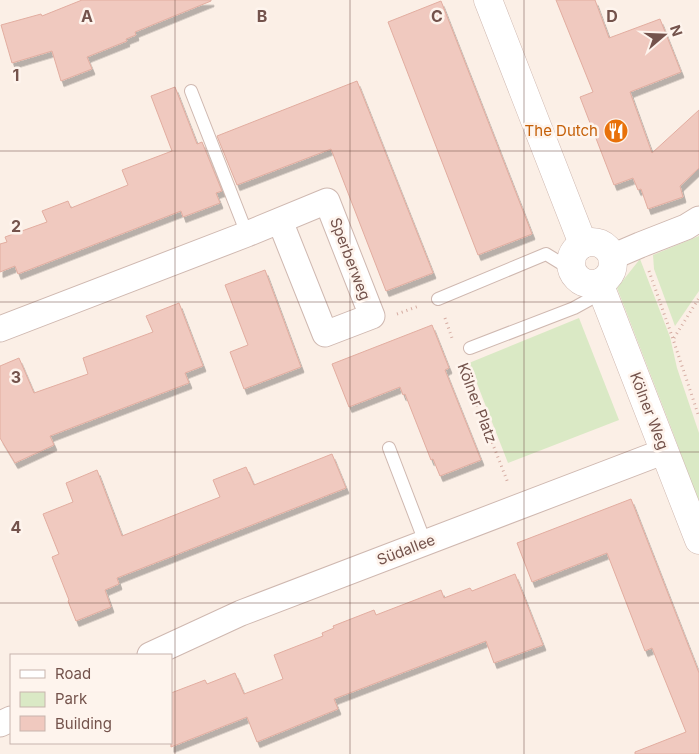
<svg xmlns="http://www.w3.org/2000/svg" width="699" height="754" viewBox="0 0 699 754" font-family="Inter,sans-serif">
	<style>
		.green { fill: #dae9c5 }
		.building { fill: #f0c9bf; stroke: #e2ada0; filter: url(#shadow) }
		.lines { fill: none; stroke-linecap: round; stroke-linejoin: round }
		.service-casing { stroke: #cfb8b0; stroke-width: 14 }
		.minor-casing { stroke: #cfb8b0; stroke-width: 27 }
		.tertiary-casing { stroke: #cfb8b0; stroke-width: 29 }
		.path { stroke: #d5aca2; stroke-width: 3; stroke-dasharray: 1 4; stroke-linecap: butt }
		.service { stroke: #fff; stroke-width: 12 }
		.minor { stroke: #fff; stroke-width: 25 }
		.tertiary { stroke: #fff; stroke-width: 28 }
		.grid { fill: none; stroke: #74534c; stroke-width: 1; stroke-opacity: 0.55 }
		.labels { text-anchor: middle; stroke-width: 5; stroke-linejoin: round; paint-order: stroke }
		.food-label { font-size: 15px; fill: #c56008; stroke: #fef4ed; text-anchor: end }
		.street-label { font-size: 15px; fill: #74534c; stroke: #fef4ed }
		.grid-label { font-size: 16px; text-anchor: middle; font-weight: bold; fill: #74534c; stroke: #fef4ed; stroke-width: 5; stroke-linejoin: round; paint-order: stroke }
	</style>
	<defs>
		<filter id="shadow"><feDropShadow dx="3" dy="5.5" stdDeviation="0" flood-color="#0004"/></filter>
	</defs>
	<rect width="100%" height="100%" fill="#fbefe6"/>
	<g class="green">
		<path d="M699,236V291L675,326L654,269L653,255Z"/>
		<path d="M640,259L670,337L677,368L699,433V503L672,430L617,288Z"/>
		<path d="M579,318L619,420L508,463L469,363Z"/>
	</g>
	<g class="building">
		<path d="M82,0H211V1L135,32L136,35L126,39L127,41L87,57L92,69L61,81L52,51L12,63L1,25L41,14L42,16Z"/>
		<path d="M556,0H595L609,38L660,19L681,72L630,92L652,153L699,110V168L680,186L683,197L648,209L641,189L638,190L633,178L614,185L580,97L593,92Z"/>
		<path d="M441,1L532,234L478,255L388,22Z"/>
		<path d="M357,81L433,273L386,291L331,149L237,185L217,136Z"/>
		<path d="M175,87L197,144L202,142L222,191L216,193L220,203L183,217L181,211L18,274L15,266L0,272V244L7,242L5,237L47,222L42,211L68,201L71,208L128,185L122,170L172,151L151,96Z"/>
		<path d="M265,270L301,367L244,389L230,352L248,345L225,285Z"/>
		<path d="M179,303L203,366L185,373L189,383L50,436L54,445L15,463L0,438V366L19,358L34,393L88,374L83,358L153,332L146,316Z"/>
		<path d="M432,325L449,368L445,370L481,460L440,476L433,459L431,460L405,394L403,395L400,387L349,407L332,364Z"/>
		<path d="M332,454L346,488L117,578L119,584L105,590L111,607L76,621L68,601L69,600L52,557L59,554L43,514L73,502L66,483L97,470L122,536L220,497L213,480L246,467L254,485Z"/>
		<path d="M631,499L699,673V754H635V752L686,732L652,648L645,651L607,553L532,582L517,543Z"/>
		<path d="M515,574L543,645L494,663L486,641L334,699L338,709L257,742L247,717L171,747V693L205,680L207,684L235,673L244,694L283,679L274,655L323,636L322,633L334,628L333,626L374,610L376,615L441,590L444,598L470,588L472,591Z"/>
	</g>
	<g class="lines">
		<defs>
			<g id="service">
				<path d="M191,91L247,234"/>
				<path d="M438,299L546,254L572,270"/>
				<path d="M470,348L574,308L603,292"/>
				<path d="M389,448L425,542"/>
			</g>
			<g id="minor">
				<path d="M612,257L640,245L686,227L699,219"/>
				<path d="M0,329L247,234L327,201L372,316L325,334L280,221"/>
				<path d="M150,655L241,613L665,451"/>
				<path d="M0,724L11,719"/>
			</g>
			<g id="tertiary">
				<path d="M488,0L583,244"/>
				<circle cx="592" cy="263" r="21"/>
				<path d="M599,283L699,540"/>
			</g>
		</defs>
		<use href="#service" class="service-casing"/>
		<use href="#minor" class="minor-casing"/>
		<use href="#tertiary" class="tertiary-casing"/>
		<g class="path">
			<path d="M649,271L673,339L699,417"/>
			<path d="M397,314L419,306"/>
			<path d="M445,318L452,338"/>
			<path d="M674,338L699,298"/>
			<path d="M463,368L508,483"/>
		</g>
		<use href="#service" class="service"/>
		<use href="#minor" class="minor"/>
		<use href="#tertiary" class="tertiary"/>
	</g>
	<path class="grid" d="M175,0V754M350,0V754M524,0V754M0,151H699M0,302H699M0,452H699M0,603H699"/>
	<defs>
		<symbol id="restaurant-disc" viewBox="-11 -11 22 22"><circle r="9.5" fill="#e8710a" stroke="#fef4ed"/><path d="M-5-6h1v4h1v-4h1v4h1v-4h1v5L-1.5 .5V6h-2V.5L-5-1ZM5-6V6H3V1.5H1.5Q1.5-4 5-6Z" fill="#fff"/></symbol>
	</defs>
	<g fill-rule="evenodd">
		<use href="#restaurant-disc" x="602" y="117" width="28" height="28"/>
	</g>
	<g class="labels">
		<g class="food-label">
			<text x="598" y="136">The Dutch</text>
		</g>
		<g class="street-label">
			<text transform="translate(350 259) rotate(69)" y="5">Sperberweg</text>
			<text transform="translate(477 403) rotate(69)" y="5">Kölner Platz</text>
			<text transform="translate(649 411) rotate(69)" y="5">Kölner Weg</text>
			<text transform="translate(406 550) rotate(-21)" y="5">Südallee</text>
		</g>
	</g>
	<g class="grid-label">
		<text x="87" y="22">A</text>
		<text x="262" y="22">B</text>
		<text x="437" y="22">C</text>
		<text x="612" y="22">D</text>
		<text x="16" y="81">1</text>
		<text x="16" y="232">2</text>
		<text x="16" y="383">3</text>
		<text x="16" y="533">4</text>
	</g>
	<rect x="10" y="654" width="162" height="90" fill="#fef4ed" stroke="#c7b4ad"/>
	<rect x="20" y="670" width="25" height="8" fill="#ffffff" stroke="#c7b4ad"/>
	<text x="55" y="679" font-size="15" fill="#74534c">Road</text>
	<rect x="20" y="692" width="25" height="15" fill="#dae9c5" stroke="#c7b4ad"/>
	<text x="55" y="704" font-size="15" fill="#74534c">Park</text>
	<rect x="20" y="716" width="25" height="15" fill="#f0c9bf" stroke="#c7b4ad"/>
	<text x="55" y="729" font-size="15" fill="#74534c">Building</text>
	<g transform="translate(664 35) rotate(71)" stroke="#fef4ed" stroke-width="4" paint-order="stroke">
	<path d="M0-4L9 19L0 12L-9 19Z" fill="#74534c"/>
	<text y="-8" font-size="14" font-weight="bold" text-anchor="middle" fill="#74534c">N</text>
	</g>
</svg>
